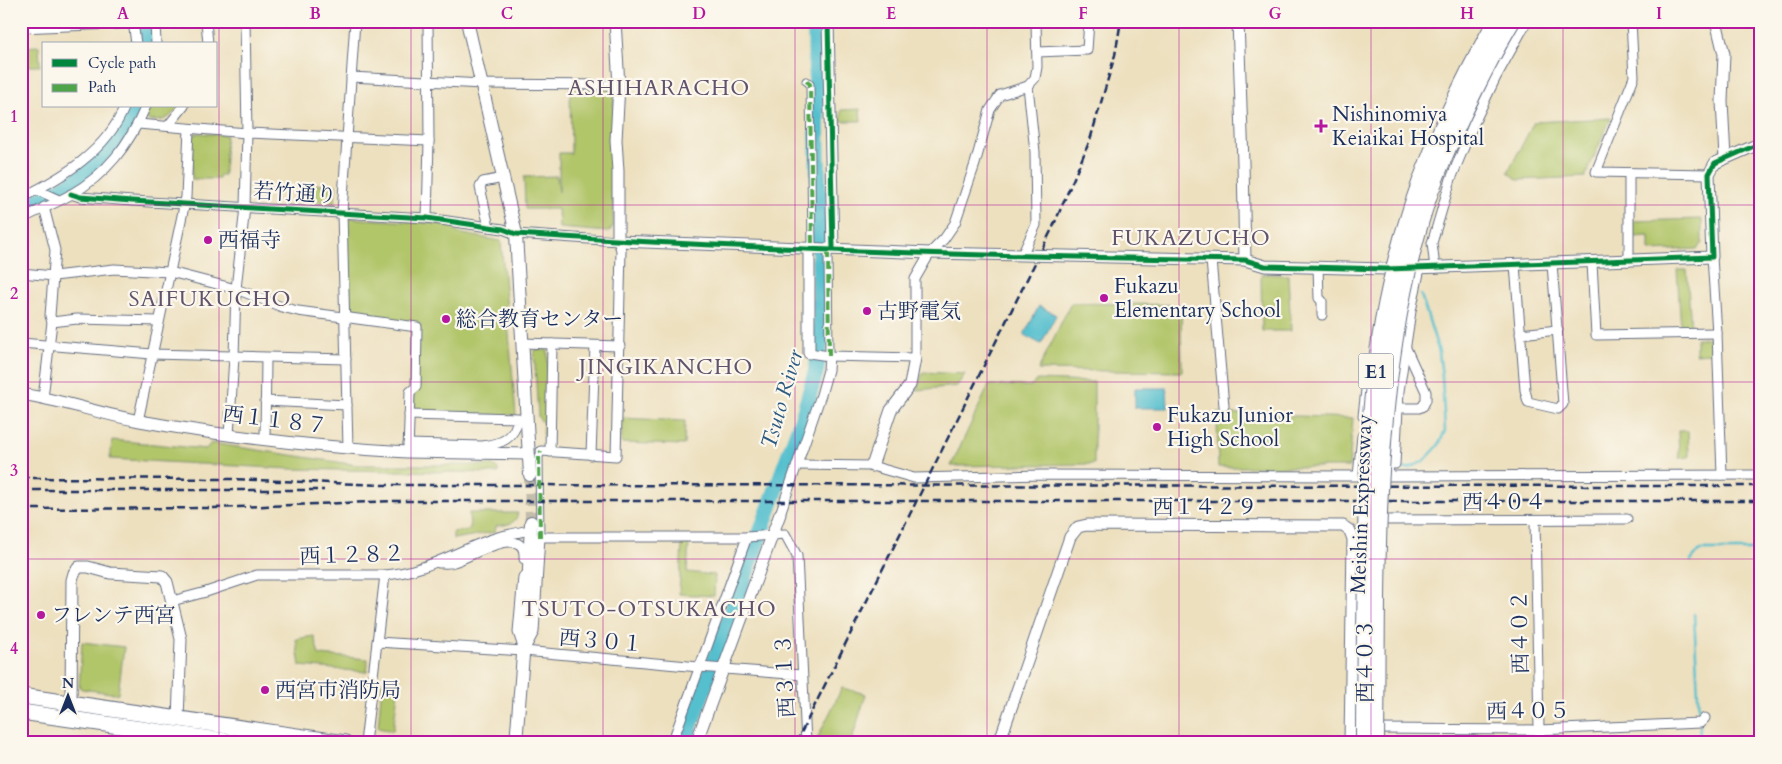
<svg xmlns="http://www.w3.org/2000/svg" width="1782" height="764" viewBox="0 0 1782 764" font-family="Cardo,'Noto Serif JP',serif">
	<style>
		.green { fill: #b1c569; stroke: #667a64 }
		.water { fill: #54bfce; stroke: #387796 }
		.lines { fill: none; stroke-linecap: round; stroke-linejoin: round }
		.stream { stroke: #54bfce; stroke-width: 2.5 }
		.river { stroke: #54bfce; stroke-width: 16 }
		.secondary-tunnel { stroke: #c3bdac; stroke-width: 12; stroke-dasharray: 12 6; stroke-linecap: butt }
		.pedestrian-casing { stroke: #646d80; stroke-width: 9 }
		.minor-casing { stroke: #646d80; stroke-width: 11 }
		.tertiary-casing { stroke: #646d80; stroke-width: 13 }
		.secondary-casing { stroke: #646d80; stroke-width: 14 }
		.trunk-casing { stroke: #646d80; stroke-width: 17 }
		.pedestrian { stroke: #fff; stroke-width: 7 }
		.minor { stroke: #fff; stroke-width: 9 }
		.tertiary { stroke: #fff; stroke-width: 11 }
		.secondary { stroke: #fff; stroke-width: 12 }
		.trunk { stroke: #fff; stroke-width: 15 }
		.rail { stroke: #1b2f5e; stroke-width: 2.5; stroke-dasharray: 8 4; stroke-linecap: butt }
		.motorway-bridge-casing { stroke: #646d80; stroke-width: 18; stroke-linecap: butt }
		.motorway-bridge { stroke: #fff; stroke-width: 16 }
		.quiet { stroke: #4fa44a; stroke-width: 4; stroke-dasharray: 8 4; stroke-linecap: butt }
		.cycleway-casing { stroke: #fbf7ec; stroke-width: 8 }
		.cycleway { stroke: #00873e; stroke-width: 5 }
		.grid { fill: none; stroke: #b5179e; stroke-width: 1; stroke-opacity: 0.55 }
		.poi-dot { fill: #b5179e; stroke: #fbf7ec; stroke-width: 2 }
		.labels { text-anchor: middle; stroke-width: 4.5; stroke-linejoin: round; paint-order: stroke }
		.shield { fill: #fbf7ec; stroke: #5e6b89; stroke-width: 1 }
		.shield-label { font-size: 20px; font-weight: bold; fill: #1b2f5e }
		.poi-label { font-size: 21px; fill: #1b2f5e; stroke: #fbf7ec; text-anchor: start }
		.street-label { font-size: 21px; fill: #1b2f5e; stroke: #fbf7ec }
		.neighbourhood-label { font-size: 22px; letter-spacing: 1px; fill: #61536c; stroke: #fbf7ec }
		.water-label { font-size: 22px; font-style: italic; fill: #2c5a80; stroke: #fbf7ec }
		.neatline { fill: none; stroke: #b5179e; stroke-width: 2 }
		.grid-label { font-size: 16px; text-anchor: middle; font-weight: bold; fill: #b5179e }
	</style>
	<rect width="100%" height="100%" fill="#fbf7ec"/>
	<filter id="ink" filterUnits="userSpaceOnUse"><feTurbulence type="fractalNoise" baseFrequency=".02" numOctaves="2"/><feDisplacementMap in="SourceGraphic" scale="10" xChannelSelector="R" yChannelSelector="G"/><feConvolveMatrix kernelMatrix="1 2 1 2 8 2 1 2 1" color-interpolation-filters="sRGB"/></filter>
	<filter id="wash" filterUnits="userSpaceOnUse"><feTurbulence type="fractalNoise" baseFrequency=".0096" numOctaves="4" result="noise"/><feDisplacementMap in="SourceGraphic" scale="20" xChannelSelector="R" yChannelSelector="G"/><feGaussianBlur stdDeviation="1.12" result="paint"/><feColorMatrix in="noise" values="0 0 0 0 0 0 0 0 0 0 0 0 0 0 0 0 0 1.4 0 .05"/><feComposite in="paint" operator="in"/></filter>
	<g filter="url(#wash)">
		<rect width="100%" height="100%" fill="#ede0bf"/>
		<g class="green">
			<path d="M39,46L40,66H21V47Z"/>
			<path d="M570,89H608L614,94L613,226L609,232L559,228L558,209H525L524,177L557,176L559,192V153H571Z"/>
			<path d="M150,106H180C168,119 167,121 149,121L146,117Z"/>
			<path d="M860,109L861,121H841V110Z"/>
			<path d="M1611,118L1585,177L1518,180L1508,172L1534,122Z"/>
			<path d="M197,133L226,135L224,175H220L219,179H192V137Z"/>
			<path d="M308,184L336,185L335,203L307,201Z"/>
			<path d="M349,218L429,223L451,226L458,233L501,241L516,415L418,413L413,410L420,324L350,313L347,309L344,223Z"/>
			<path d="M1702,219V243L1697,249L1649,251V236L1633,237L1632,221Z"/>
			<path d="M1677,270H1687L1691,329H1681Z"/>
			<path d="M1261,274L1288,275L1291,331H1262Z"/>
			<path d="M1071,303L1181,305L1182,372L1038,370Z"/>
			<path d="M1696,338H1711V353L1696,354Z"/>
			<path d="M534,350H548V438H543V423L538,417Z"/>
			<path d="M923,372L965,374L957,386L917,390Z"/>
			<path d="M1037,380L1094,382V464L951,466L989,385L1032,386Z"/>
			<path d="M1217,413L1353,418L1349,467H1218Z"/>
			<path d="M622,418L685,421L684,445L621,443Z"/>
			<path d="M1678,431H1688L1689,457L1679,458Z"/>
			<path d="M112,440L206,449L211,443L357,465H494L498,469V473L291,469L110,459Z"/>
			<path d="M469,513H518C516,525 506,525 496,526L495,532L453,539V532L468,530L470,528Z"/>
			<path d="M682,543H689L687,572L715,575L714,596L679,594Z"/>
			<path d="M314,636L319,655L368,659L367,672L300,666L296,639Z"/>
			<path d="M82,642L124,647L118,694L82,689L79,687Z"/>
			<path d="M382,682L399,684L393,731L378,728Z"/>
			<path d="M842,688L866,694L851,743H815Z"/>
		</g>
		<g class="water">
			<path d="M1039,306L1056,315L1041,344L1024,335Z"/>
			<path d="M1135,388H1167L1168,408H1135Z"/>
		</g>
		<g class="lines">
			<g class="stream">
				<path d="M1393,470L1410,468L1424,461L1438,446L1445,431L1442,377L1439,352L1421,295"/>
				<path d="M1691,561L1700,550H1761"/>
				<path d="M1694,614L1699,716"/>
				<path d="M1699,743L1700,726"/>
			</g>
			<g class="river">
				<path d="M142,21L146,44"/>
				<path d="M21,208C39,200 64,189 79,178C103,160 126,135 136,106"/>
				<path d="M684,743L804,413L816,371L821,337L815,21"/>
			</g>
		</g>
	</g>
	<g filter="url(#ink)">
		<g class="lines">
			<path class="secondary-tunnel" d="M530,475L531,522"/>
			<defs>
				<g id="pedestrian">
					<path d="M806,81L810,84L812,248"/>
					<path d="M829,356L828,253L833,249"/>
					<path d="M540,537L539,457L541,451"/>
				</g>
				<g id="minor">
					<path d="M133,21L136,44"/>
					<path d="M155,21L156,44"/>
					<path d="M206,21L208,44"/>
					<path d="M1631,21L1634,77L1596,172L1709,174"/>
					<path d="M1037,52L1087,50L1089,21"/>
					<path d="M351,77L482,84L619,85"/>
					<path d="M138,124L247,133L429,141"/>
					<path d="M168,126L184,106"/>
					<path d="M1629,173V261"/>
					<path d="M37,190L59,200"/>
					<path d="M71,194L80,197L132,201L427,218L503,229L516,234L618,241L621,250L616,456L541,451"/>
					<path d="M21,198C63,177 107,151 125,106"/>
					<path d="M427,218L429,141L428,21"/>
					<path d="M21,219C37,211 54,204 70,195C107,174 129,145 146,106"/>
					<path d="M489,227L480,187L483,182L503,178"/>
					<path d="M1022,255L1036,225L1035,152L1028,86"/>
					<path d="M1712,257L1717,333L1722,475"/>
					<path d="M1211,260L1224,406"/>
					<path d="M1592,263L1596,335L1717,333"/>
					<path d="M1515,265L1525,390L1528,402L1558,409L1563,404L1552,264"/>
					<path d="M1318,267L1319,298L1322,301V315"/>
					<path d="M1435,268L1432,243L1451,179L1473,125L1496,77L1527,21"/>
					<path d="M21,273L54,276L114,269L170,272L236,289L282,307L298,311L417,327L416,387L410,392L408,452"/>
					<path d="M52,322L77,319L159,321"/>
					<path d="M1520,334L1558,330"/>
					<path d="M21,343L152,354L346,359"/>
					<path d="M522,343L620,346"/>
					<path d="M809,353L829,356L915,358V279L930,253L944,239L955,223L975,164L990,110L1000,95L1028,86L1035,78L1037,67L1036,21"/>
					<path d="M43,398L52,322L50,316L55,250L44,207"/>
					<path d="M265,401L347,405"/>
					<path d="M1397,408H1419L1423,406L1426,400V392L1405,346"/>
					<path d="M1363,416L1369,364"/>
					<path d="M138,421L186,197L189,129"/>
					<path d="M229,435L234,357L236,289L245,207L247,133L245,21"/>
					<path d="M265,439L266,358"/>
					<path d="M408,444L482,446C501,444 515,439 518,418L409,415"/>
					<path d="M348,448L342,212L355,21"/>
					<path d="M550,452L552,344"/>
					<path d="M591,455L595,346"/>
					<path d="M1383,464H1395L1399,391L1411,311L1420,268"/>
					<path d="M1388,464L1389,476L1761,475"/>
					<path d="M798,465L872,466L914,478L1043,475L1358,476L1362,436"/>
					<path d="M780,514L821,395L828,370L829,356"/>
					<path d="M1535,520L1539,730L1541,743"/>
					<path d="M1381,525V520L1627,519"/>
					<path d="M439,563C444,563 449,564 454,562C469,558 527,521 524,559"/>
					<path d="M172,601L206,592L257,575H385C424,572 453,553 489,540C502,535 516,533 530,530"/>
					<path d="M377,642L524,651L699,667L802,675"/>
					<path d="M522,644L518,632L523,577"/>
					<path d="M526,647L534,632L540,537H747L785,534L797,556L806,743"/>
					<path d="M1372,729L1539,730L1700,723L1705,718"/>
					<path d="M365,743L385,575"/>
					<path d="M672,743L747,537"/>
				</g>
				<g id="tertiary">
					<path d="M615,21L619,85L616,140L618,171V241L930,253L1245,260L1265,266L1387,269L1712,257L1709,174L1715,163L1761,143"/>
					<path d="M828,21L833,249"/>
					<path d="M1238,21L1243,163L1245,260"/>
					<path d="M1716,21L1724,54L1722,101L1725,158"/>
					<path d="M21,27L159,21"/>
					<path d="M809,353V248"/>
					<path d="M21,394C62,400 100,414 140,421C228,437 318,447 407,452C447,453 488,453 528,454"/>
					<path d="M872,466L891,410L910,385L915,358"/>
					<path d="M71,703L72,580L74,573L79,567H88L110,573L162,576L167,582L181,639L178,719"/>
					<path d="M696,743L780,514"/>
					<path d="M999,743L1070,537L1078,527L1087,525L1343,526L1350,531L1353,539L1350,743"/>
				</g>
				<g id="secondary">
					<path d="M467,21L516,234L530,475"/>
					<path d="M516,743L528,592L531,522"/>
				</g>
				<g id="trunk">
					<path d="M21,696L345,743"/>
					<path d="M21,712L240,743"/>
				</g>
			</defs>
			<use href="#pedestrian" class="pedestrian-casing"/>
			<use href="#minor" class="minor-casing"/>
			<use href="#tertiary" class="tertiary-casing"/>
			<use href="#secondary" class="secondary-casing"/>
			<use href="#trunk" class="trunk-casing"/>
			<use href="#pedestrian" class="pedestrian"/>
			<use href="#minor" class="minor"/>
			<use href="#tertiary" class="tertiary"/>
			<use href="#secondary" class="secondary"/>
			<use href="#trunk" class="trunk"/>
			<g class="rail">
				<path d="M21,478L230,479L382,485L1761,486"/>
				<path d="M21,490H324"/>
				<path d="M21,509L213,508L395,501H1761"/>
				<path d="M796,743L1053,227L1090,140L1115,55L1121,21"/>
			</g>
			<defs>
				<g id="motorway-bridge">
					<path d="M1364,743C1364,685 1365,627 1366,569C1366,474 1369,380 1390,287C1410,192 1449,105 1496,21"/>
					<path d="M1376,743C1378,568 1371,390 1421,220C1432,182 1449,144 1466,108C1480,79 1495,49 1512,21"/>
				</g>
			</defs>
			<use href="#motorway-bridge" class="motorway-bridge-casing"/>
			<use href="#motorway-bridge" class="motorway-bridge"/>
			<g class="quiet">
				<path d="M806,81L810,84L812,248"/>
				<path d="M829,356L828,253L833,249"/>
				<path d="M540,537L539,457L541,451"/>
			</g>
			<defs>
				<g id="cycleway">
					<path d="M828,21L833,249"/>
					<path d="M71,194L80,197L132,201L427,218L503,229L516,234C758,250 1002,257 1245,260L1265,266L1387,269L1712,257L1709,174L1715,163L1761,143"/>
				</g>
			</defs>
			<use href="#cycleway" class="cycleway-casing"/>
			<use href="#cycleway" class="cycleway"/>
		</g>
	</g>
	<path class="grid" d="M219,21V743M411,21V743M603,21V743M795,21V743M987,21V743M1179,21V743M1371,21V743M1563,21V743M21,205H1761M21,382H1761M21,559H1761"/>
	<g class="poi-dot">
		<path d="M1318.5 118.5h5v5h5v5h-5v5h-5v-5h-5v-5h5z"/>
		<circle cx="208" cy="240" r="5"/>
		<circle cx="1104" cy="298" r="5"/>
		<circle cx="867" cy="311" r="5"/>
		<circle cx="446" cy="319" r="5"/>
		<circle cx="1157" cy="427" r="5"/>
		<circle cx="41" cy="615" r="5"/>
		<circle cx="265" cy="690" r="5"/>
	</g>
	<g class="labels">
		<rect class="shield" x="1358.5" y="353.5" width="35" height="35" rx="4"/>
		<g class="shield-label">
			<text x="1376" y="378">E1</text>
		</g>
		<g class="poi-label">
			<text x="1332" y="121">Nishinomiya<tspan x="1332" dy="24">Keiaikai Hospital</tspan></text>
			<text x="218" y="247">西福寺</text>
			<text x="1114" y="293">Fukazu<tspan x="1114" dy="24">Elementary School</tspan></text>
			<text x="877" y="318">古野電気</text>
			<text x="456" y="326">総合教育センター</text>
			<text x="1167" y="422">Fukazu Junior<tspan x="1167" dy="24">High School</tspan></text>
			<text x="51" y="622">フレンテ西宮</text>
			<text x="275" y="697">西宮市消防局</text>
		</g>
		<g class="street-label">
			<text transform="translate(295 193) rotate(3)" y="7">若竹通り</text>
			<text transform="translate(275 420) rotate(7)" y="7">西１１８７</text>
			<text x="1504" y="509">西４０４</text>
			<text transform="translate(1361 504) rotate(-88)" y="7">Meishin Expressway</text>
			<text x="1205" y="514">西１４２９</text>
			<text transform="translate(352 555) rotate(-2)" y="7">西１２８２</text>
			<text transform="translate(1520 632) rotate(-91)" y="7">西４０２</text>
			<text transform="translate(601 641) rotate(5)" y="7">西３０１</text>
			<text transform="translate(1365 661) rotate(-90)" y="7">西４０３</text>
			<text transform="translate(785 676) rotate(-93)" y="7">西３１３</text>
			<text transform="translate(1528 711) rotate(-1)" y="7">西４０５</text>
		</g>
		<g class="neighbourhood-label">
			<text x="659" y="95">ASHIHARACHO</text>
			<text x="1191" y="245">FUKAZUCHO</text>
			<text x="210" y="306">SAIFUKUCHO</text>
			<text x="666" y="374">JINGIKANCHO</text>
			<text x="649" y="616">TSUTO-OTSUKACHO</text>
		</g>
		<g class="water-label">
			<text transform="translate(781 399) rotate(-74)" y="8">Tsuto River</text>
		</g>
	</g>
	<rect width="1782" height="764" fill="none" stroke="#fbf7ec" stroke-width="55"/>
	<rect x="42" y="42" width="175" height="65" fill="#fbf7ec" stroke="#a1a7b3"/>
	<rect x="52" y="59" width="25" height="8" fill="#00873e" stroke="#a1a7b3"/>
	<text x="88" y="68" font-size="15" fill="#1b2f5e">Cycle path</text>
	<rect x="52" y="84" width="25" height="8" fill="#4fa44a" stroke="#a1a7b3"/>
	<text x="88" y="92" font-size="15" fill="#1b2f5e">Path</text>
	<g transform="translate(68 696)" stroke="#fbf7ec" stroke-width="4" paint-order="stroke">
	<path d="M0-4L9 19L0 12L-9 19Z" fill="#1b2f5e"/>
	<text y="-8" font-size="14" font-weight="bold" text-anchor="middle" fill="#1b2f5e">N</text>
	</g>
	<rect x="28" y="28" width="1726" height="708" class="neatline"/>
	<g class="grid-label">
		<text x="123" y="19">A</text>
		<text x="315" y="19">B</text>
		<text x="507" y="19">C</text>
		<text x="699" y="19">D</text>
		<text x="891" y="19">E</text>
		<text x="1083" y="19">F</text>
		<text x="1275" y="19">G</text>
		<text x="1467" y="19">H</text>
		<text x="1659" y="19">I</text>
		<text x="14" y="122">1</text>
		<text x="14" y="299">2</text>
		<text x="14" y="476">3</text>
		<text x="14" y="654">4</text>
	</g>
</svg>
